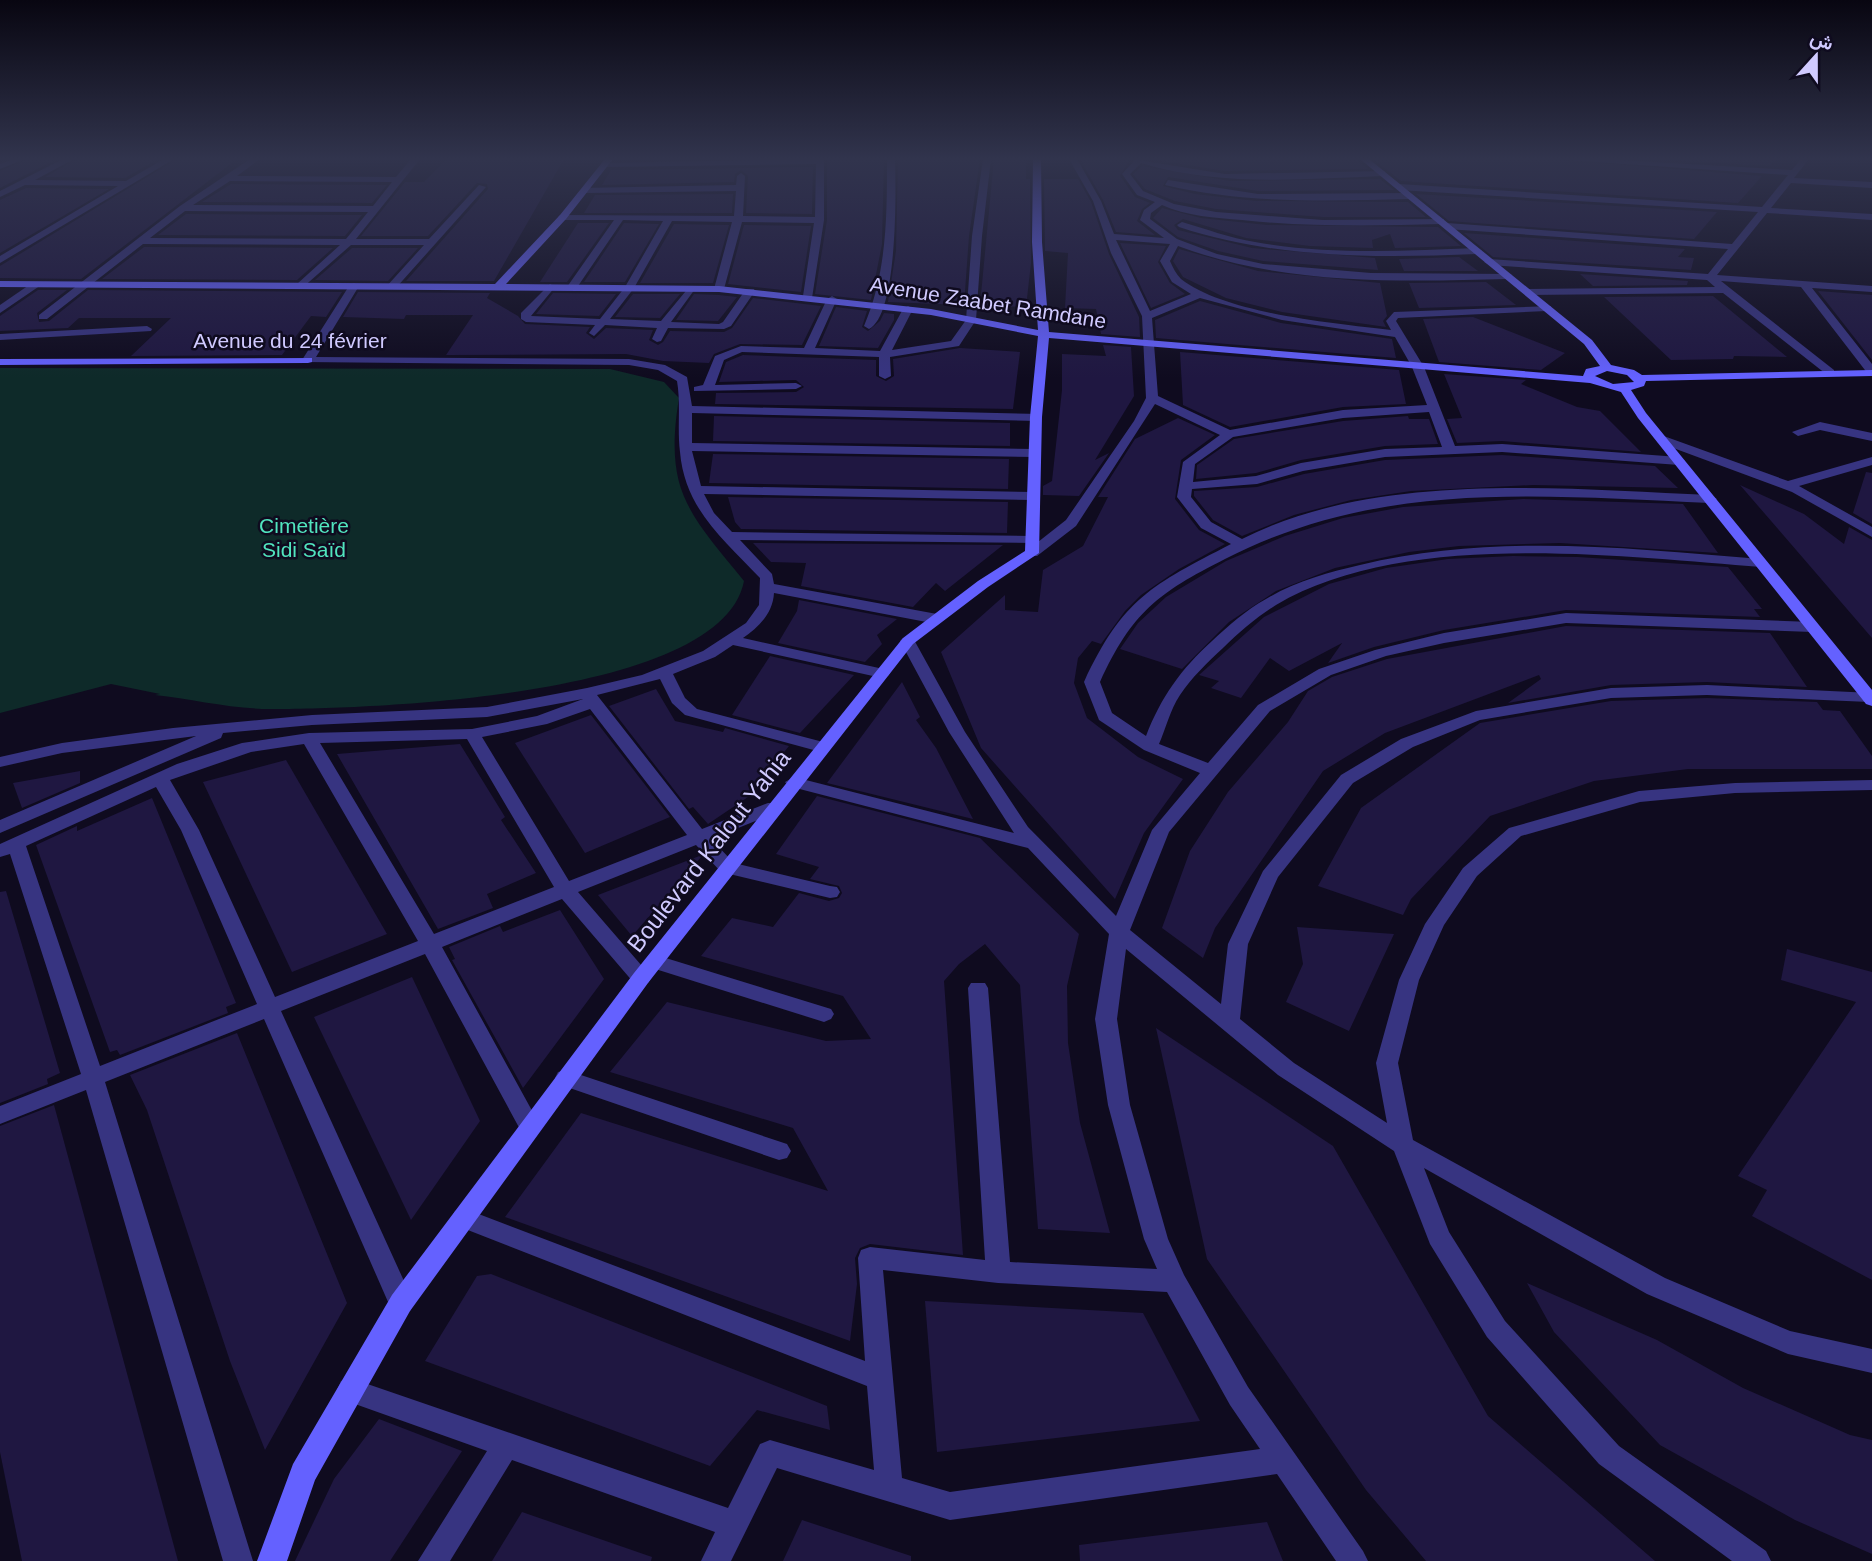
<svg xmlns="http://www.w3.org/2000/svg" width="1872" height="1561" viewBox="0 0 1872 1561" font-family="Helvetica,Vazirmatn,sans-serif">
	<style>
		.green { fill: #0e2a29 }
		.building { fill: #1f1741 }
		.lines { fill: none; stroke-linecap: round; stroke-linejoin: round }
		.street { fill: #373481; fill-rule: evenodd }
		.secondary { fill: #6461ff; fill-rule: evenodd }
		.labels { text-anchor: middle; stroke-width: 5; stroke-linejoin: round; paint-order: stroke }
		.far-street-label { font-size: 21px; fill: #d0caff; stroke: #0f0b1f }
		.far-park-label { font-size: 21px; fill: #51e4be; stroke: #0f0b1f }
		.street-label { font-size: 24px; fill: #d0caff; stroke: #0f0b1f }
	</style>
	<rect width="100%" height="100%" fill="#0f0b1f"/>
	<path class="green" d="M0,368L610,369L664,382L679,398C664,491 688,512 744,581C722,698 366,709 270,709C232,709 192,699 155,695L160,694L111,684L0,713Z"/>
	<g class="building">
		<path d="M27,159H57L0,188V171Z"/>
		<path d="M77,159H158L125,178L45,177Z"/>
		<path d="M177,159H237L81,279L0,278V266Z"/>
		<path d="M447,159H564L494,281H406L488,189L487,184L477,183L428,236H361L405,182H424Z"/>
		<path d="M827,159H884L882,244L871,300L815,294L827,220Z"/>
		<path d="M898,159H980L969,236L964,305L888,302L896,251Z"/>
		<path d="M994,159H1026V179H1030L1031,263L1026,307L980,305Z"/>
		<path d="M1080,159H1130L1120,176L1135,197L1150,203L1142,209L1137,221L1155,235L1116,232L1103,200Z"/>
		<path d="M1150,159H1357L1368,169L1225,171Z"/>
		<path d="M1373,159H1548L1762,176L1738,203L1401,181Z"/>
		<path d="M1693,159H1776L1770,166L1670,160Z"/>
		<path d="M1142,166L1230,181L1380,179L1394,190L1258,191L1168,177L1163,186L1195,194L1256,201L1408,202L1426,217H1323L1216,209L1175,201L1145,189L1133,174Z"/>
		<path d="M813,167L812,214L746,213L748,176L741,170L735,174L734,182L602,185L611,170Z"/>
		<path d="M1044,179H1078L1091,202L1109,254L1139,317L1140,337L1101,334L1096,309L1065,308L1068,253L1045,251Z"/>
		<path d="M231,184L387,185L372,203L202,202Z"/>
		<path d="M26,188L109,189L0,253V200Z"/>
		<path d="M733,194L732,213H584L595,195Z"/>
		<path d="M1416,194L1717,212L1694,239L1449,221Z"/>
		<path d="M1162,208L1201,218L1267,225L1438,227L1461,246L1395,248L1390,234L1372,240L1373,248L1310,246L1246,238L1183,219L1174,225L1178,230L1252,248L1375,258L1378,270L1263,261L1218,251L1178,237L1153,218Z"/>
		<path d="M186,214L362,215L345,236L158,235Z"/>
		<path d="M578,223H609L567,282H540Z"/>
		<path d="M624,223L659,224L625,282H584Z"/>
		<path d="M674,224L729,225L713,283H640Z"/>
		<path d="M744,225L811,226L801,292L728,284Z"/>
		<path d="M1464,233L1685,249L1678,257L1694,258L1691,270L1493,257Z"/>
		<path d="M1120,243L1166,246L1158,262L1170,283L1185,294L1151,308Z"/>
		<path d="M144,247L333,248L297,280L102,279Z"/>
		<path d="M352,248H418L388,281L315,280Z"/>
		<path d="M1179,249L1258,271L1380,283L1387,316L1383,321L1386,327L1282,312L1226,298L1183,277L1173,261Z"/>
		<path d="M1459,257L1478,271H1404L1399,259Z"/>
		<path d="M1580,274L1688,281L1687,285L1593,286Z"/>
		<path d="M1486,282L1516,305L1419,308L1409,283Z"/>
		<path d="M38,290H67L37,313L39,322L49,321L88,290L342,292L326,317L311,316L282,355L131,356L171,318H79L68,328L0,331V316Z"/>
		<path d="M1818,291L1872,295V360Z"/>
		<path d="M358,292L490,293L487,298L518,316L525,324L590,327L586,333L594,339L606,328L653,330L649,340L658,345L663,342L670,331L724,332L732,328L753,298L821,306L802,345L740,344L714,354L709,363L663,361L626,354L446,355L473,315H406L404,319L343,317Z"/>
		<path d="M553,293L616,294L599,316L536,314Z"/>
		<path d="M633,294H680L660,318L615,317Z"/>
		<path d="M694,294L719,295L737,297L718,321L676,320Z"/>
		<path d="M1713,296L1787,357L1734,356L1733,359L1671,360L1604,297Z"/>
		<path d="M1200,301L1281,323L1392,339L1396,358L1156,338L1155,320Z"/>
		<path d="M836,307L867,311L862,327L868,331L880,321L884,313L894,314V320L878,348L819,346Z"/>
		<path d="M1473,317L1565,353L1541,370L1439,362L1423,319Z"/>
		<path d="M1103,345L1131,347L1134,396L1095,460L1109,453L1079,496L1043,495V486L1052,481L1062,390V354L1106,356Z"/>
		<path d="M960,348L1020,352L1013,409L715,404L716,393L796,392L804,387L796,380L719,382L726,362L743,355L876,360V376L886,381L894,376L893,359Z"/>
		<path d="M1180,352L1399,370L1406,404L1343,407L1230,427L1183,405Z"/>
		<path d="M1444,374L1526,380L1521,384L1577,407L1600,411L1641,452L1502,441L1457,443L1447,419L1462,418Z"/>
		<path d="M714,416L1010,423V446L713,441Z"/>
		<path d="M1408,416L1409,419H1429L1438,444L1385,446L1301,460L1256,473L1196,479L1197,465L1234,439L1343,421Z"/>
		<path d="M1178,418L1215,435L1181,460L1175,499L1199,530L1225,544L1179,569L1141,595L1125,611L1101,644L1092,641L1078,658L1074,683L1087,718L1138,757L1183,779L1144,833L1115,899L981,748L941,652L1005,595V610L1038,612L1043,570L1083,546L1108,497H1098L1135,439Z"/>
		<path d="M713,454L1009,459L1008,489L709,483Z"/>
		<path d="M1502,455L1655,466L1678,488L1533,485L1411,491L1351,500L1294,515L1242,536L1213,520L1194,496V491L1257,487L1304,474L1385,460Z"/>
		<path d="M1866,472L1872,473V524L1853,513Z"/>
		<path d="M1740,485L1804,514L1844,544L1849,527L1872,540V638Z"/>
		<path d="M728,497L1008,502L1007,533L741,529L735,522Z"/>
		<path d="M1523,499L1683,504L1718,553L1560,543L1459,546L1409,552L1335,568L1276,591L1229,622L1182,669L1120,649L1138,623L1166,597L1226,561L1285,536L1343,518L1403,507Z"/>
		<path d="M753,543L1003,545L945,591L936,583L913,607L801,586L806,563L771,562Z"/>
		<path d="M1513,556L1578,557L1728,567L1762,609H1754L1760,617L1566,610L1444,630L1374,647L1328,663L1342,643L1289,671L1270,658L1241,698L1211,688L1219,681L1199,675L1264,617L1329,584L1386,568L1448,559Z"/>
		<path d="M799,600L897,619L877,635L882,644L865,662L778,643L797,611Z"/>
		<path d="M1566,626L1770,633L1807,687L1707,682L1611,685L1508,703L1541,679L1539,675L1385,733L1323,771L1215,928L1203,958L1162,928L1190,851L1228,792L1288,722L1308,691L1332,677L1387,659Z"/>
		<path d="M770,656L854,675L800,733L732,715Z"/>
		<path d="M902,682L920,717L916,720L936,748L973,819L827,783Z"/>
		<path d="M656,689L675,721L723,732L725,728L789,746L748,797L708,824L693,807L689,809L609,706Z"/>
		<path d="M1707,698L1817,702L1823,710L1840,711L1872,756V769H1688L1594,781L1490,816L1411,899L1403,915L1318,886L1361,808L1480,723L1611,701Z"/>
		<path d="M591,715L670,817L585,853L515,743Z"/>
		<path d="M460,744L505,817L501,820L536,873L487,894L493,908L438,929L337,754Z"/>
		<path d="M286,760L387,934L292,972L203,782Z"/>
		<path d="M80,771V783L22,808L13,783Z"/>
		<path d="M817,796L980,838L1079,934L1067,986L1068,1043L1080,1123L1110,1233L1038,1229L1020,985L985,944L959,964L944,981L963,1255L870,1244L860,1248L855,1258L857,1284L850,1341L505,1217L581,1113L828,1191L793,1128L610,1072L667,1002L826,1041L871,1039L843,996L701,956L732,918L773,927L799,893L829,901L839,898L842,893L839,886L810,879L819,867L776,854Z"/>
		<path d="M152,798L236,1003L226,1007L228,1013L120,1055L117,1050L110,1052L36,845L77,826V831Z"/>
		<path d="M702,856L632,936L598,895L702,855Z"/>
		<path d="M6,891L60,1073L47,1079L48,1084L0,1103V892Z"/>
		<path d="M560,910L604,979L523,1088L452,960L455,959L449,947L500,926L503,932Z"/>
		<path d="M1297,927L1394,934L1349,1031L1286,1002L1303,964Z"/>
		<path d="M1787,949L1872,972V1280L1752,1216L1767,1190L1738,1176L1856,1002L1781,980Z"/>
		<path d="M412,977L480,1121L411,1220L314,1017Z"/>
		<path d="M1156,1028L1333,1146L1488,1416L1655,1561H1426L1366,1490L1207,1259Z"/>
		<path d="M237,1033L347,1303L265,1450L230,1361L147,1110L130,1075Z"/>
		<path d="M54,1105L178,1561H22L0,1452V1126Z"/>
		<path d="M491,1274L827,1406L830,1430L757,1410L710,1466L425,1361L477,1276Z"/>
		<path d="M1527,1283L1657,1340L1743,1388L1850,1435L1872,1440V1554L1795,1520L1660,1445L1554,1332Z"/>
		<path d="M925,1301L1143,1313L1200,1421L937,1452Z"/>
		<path d="M379,1419L462,1451L390,1561H295L334,1479Z"/>
		<path d="M522,1512L652,1557L651,1561H492Z"/>
		<path d="M802,1520L911,1556V1561H783Z"/>
		<path d="M1267,1522L1283,1561H1080L1079,1545Z"/>
	</g>
	<g class="lines">
		<g class="street">
			<path d="M13,159H25L0,169V164Z"/>
			<path d="M63,159H74L35,180L126,181L164,159H174L0,263V256L118,186L25,185L0,197V191Z"/>
			<path d="M250,159H260L237,176L396,177L411,159H420L356,239H429L479,185L486,187L395,289L386,287L424,245H351L301,289L297,288V284L340,245L143,244L47,319H39V315L180,206ZM230,181L392,182L373,206L193,205ZM185,211L368,212L346,239L150,238Z"/>
			<path d="M824,159V220L812,298L803,296L814,223L742,222L724,289L719,292L714,289L732,222L672,221L634,288L610,319L661,321L690,286L695,289L671,322L719,324L723,322L746,289H754L755,291L731,326L724,329L668,328L661,341L657,342L652,339L657,328L605,325L594,336L589,333L595,325L526,322L521,319V313L550,284L555,287L531,316L600,319L625,287L663,221L623,220L576,289L572,290L567,287L614,220H563L558,217L560,215L734,216L736,191L585,193L582,188L736,185L737,176L741,173L745,176L743,216L815,217L816,164L604,167L601,163Z"/>
			<path d="M887,159H895C896,190 898,315 869,329L864,326C887,272 887,217 887,159Z"/>
			<path d="M983,159H991L982,236L976,320L959,346L890,357L891,376L885,379L879,376V357L742,352L724,360L715,385L796,383L802,386L796,389L694,391V387L703,385L715,356L741,346L804,348L827,299L832,296L837,299L815,348L880,351L903,309L908,306L913,309L892,350L951,341L966,320L972,236Z"/>
			<path d="M1069,159H1077L1101,201L1114,234L1164,238L1140,220L1144,210L1155,202L1137,195L1122,174L1134,161L1132,159L1225,174L1385,171L1382,176C1302,179 1219,187 1141,163L1130,174L1143,191L1174,204L1216,212L1323,220L1444,219V223L1441,224C1375,226 1308,227 1242,220C1216,218 1186,216 1162,205L1151,213L1150,219L1177,239L1217,254L1263,264L1371,273L1511,274L1512,276L1507,279C1398,282 1282,285 1178,246L1170,261C1173,268 1176,274 1181,279C1226,314 1334,323 1391,330L1386,321L1394,312L1551,306V310L1547,311L1398,318L1396,321L1424,367L1455,446L1502,444L1679,457L1685,461L1679,465L1502,452L1385,457L1303,471L1257,484L1192,489L1191,497L1211,522L1242,539C1378,470 1563,489 1710,495L1717,499L1710,503C1541,496 1381,479 1225,559C1158,593 1132,612 1100,682L1112,713L1146,736C1161,697 1181,669 1212,641C1228,626 1246,610 1266,599C1294,582 1329,572 1360,565C1492,533 1627,548 1761,559L1768,563L1761,567C1618,556 1404,529 1276,605C1257,617 1239,632 1223,648C1208,662 1191,678 1180,695C1170,710 1166,728 1159,744L1208,763L1258,705L1319,669L1375,650L1444,633L1566,613L1812,622L1820,627L1812,632L1566,623L1444,643L1386,656L1331,675L1270,711L1169,832L1130,930L1221,1004L1228,944L1263,871L1341,775L1401,739L1476,711L1611,688L1707,685L1872,693V701L1869,702L1707,695L1611,698L1480,720L1413,747L1353,783L1278,877L1248,944L1240,1019L1294,1063L1387,1123L1376,1063L1399,980L1425,924L1463,868L1509,828L1639,791L1735,783L1872,780V790L1735,793L1640,802L1521,836L1477,876L1444,925L1419,980L1398,1063L1413,1140L1665,1278L1790,1331L1872,1349V1373L1788,1354L1647,1294L1424,1168L1449,1232L1505,1321L1619,1446L1766,1551L1771,1561H1732L1599,1464L1487,1337L1430,1244L1394,1151L1278,1075L1126,949L1117,1019L1130,1105L1168,1239L1184,1275L1248,1387L1363,1551L1368,1561H1336L1277,1474L950,1520L777,1468L731,1561H701L715,1532L512,1460L450,1561H418L487,1451L341,1399L337,1390L341,1381L350,1378L728,1508L760,1444L770,1440L874,1470L867,1386L455,1225L451,1218L455,1211L463,1208L865,1361L858,1258L861,1250L870,1247L985,1260L968,988L971,983H985L988,988L1010,1262L1157,1269L1144,1239L1108,1105L1095,1019L1109,934L1028,848L788,786L785,782L794,777L1014,833L949,732L900,641L903,638H913L965,732L1028,827L1116,916L1152,830L1200,773L1144,750L1099,720L1084,682C1123,598 1152,585 1231,544L1201,528L1177,497L1183,462L1220,435L1155,404L1076,526L1037,556H1027L1025,553L1036,543L740,540L772,574L774,584L937,614L945,619L937,624L774,593C773,613 759,627 743,638L888,670L890,673L888,676L882,678L733,645L715,657L673,674L685,698L697,709L827,743L829,747L827,751L821,752L685,715L672,703L660,679L597,695L702,829L768,803H780L783,807L780,811L711,839L734,863L830,886L837,887L840,892L837,897L830,898L721,872L696,845L578,892L648,973L651,978L648,983H634L562,899L442,947L541,1127L538,1133L530,1136L522,1133L425,954L281,1011L414,1303L410,1311L401,1314L392,1311L264,1019L105,1082L253,1561H223L86,1090L0,1124V1106L81,1074L10,854L0,857V844L177,764L242,743L309,733L472,729L537,716L583,699L487,717L312,725L223,733L221,738L0,833V820L196,736L62,753L0,767V757L62,743L173,728L312,715L487,707L587,688L642,675L703,651L746,623L759,605L760,578C723,539 685,509 680,452C677,428 681,404 677,381L658,370L629,365L304,362L302,360L349,286L354,283L359,286L316,357L629,359L665,365L687,377L692,406L1040,414V420L1036,421L692,413V443L1035,449L1041,453L1035,457L692,451L701,486L1033,492L1040,496L1033,500L704,494L714,513L732,532L1032,536L1037,537L1038,542L1066,520L1134,421L1146,398L1142,316L1111,253L1093,201ZM1116,240L1170,244L1160,261L1172,282L1191,294L1150,311ZM1200,298L1282,320L1395,337L1412,367L1427,405L1343,410L1230,430L1158,396L1152,318ZM1429,412L1442,447L1385,449L1301,463L1256,476L1193,482L1195,464L1233,437L1343,418ZM590,709L687,835L569,881L482,737L547,724ZM467,739L554,887L434,934L320,743ZM304,744L418,941L275,997L199,830L170,780L251,752ZM156,787L181,830L257,1004L100,1066L26,846ZM883,1270L998,1283L1167,1292L1230,1405L1260,1449L950,1492L902,1478Z"/>
			<path d="M1551,159H1601L1792,170L1801,159H1809L1794,178L1872,182V188L1791,183L1771,208L1872,214V220L1767,213L1717,275L1872,286V292L1812,288L1872,364V375L1868,374L1801,287L1721,281L1834,370V374H1826L1723,293L1527,295L1522,292L1527,289L1715,287L1707,280L1489,265L1484,262L1489,259L1708,274L1728,249L1447,229L1442,226L1447,223L1732,244L1758,212L1399,190L1395,187L1399,184L1762,207L1788,175Z"/>
			<path d="M1168,180L1258,194L1410,193L1414,196L1410,199C1327,201 1246,204 1165,185Z"/>
			<path d="M1182,222C1206,229 1230,238 1255,242C1328,255 1403,251 1477,248L1482,251L1477,254C1375,258 1277,259 1179,227L1177,225Z"/>
			<path d="M32,283L41,285L0,313V305Z"/>
			<path d="M147,326L152,329L151,331L0,340V334Z"/>
			<path d="M1820,422L1872,433V441L1820,430L1798,436L1792,432Z"/>
			<path d="M1661,435L1788,481L1872,457V465L1799,486L1872,527V537L1792,492L1657,442V436Z"/>
			<path d="M656,955L831,1009L834,1014L831,1019L824,1022L649,967L646,962L649,957Z"/>
			<path d="M566,1070L787,1144L791,1151L787,1158L779,1160L558,1084L555,1078L558,1072Z"/>
		</g>
		<g class="secondary">
			<path d="M605,159H613L566,219L506,284L719,286L931,309L1038,330L1032,242L1033,159H1041L1042,242L1049,332L1583,376L1586,369L1600,366L1584,344L1360,159H1369L1592,340L1611,365L1634,370L1642,375L1872,370V376L1646,381L1644,386L1631,390L1646,413L1872,690V706L1866,704L1638,418L1621,392L1590,383L1049,338L1042,417L1039,553L988,587L913,644L648,983L410,1311L315,1480L287,1561H257L293,1464L392,1295L634,973L903,638L978,581L1025,551L1030,417L1038,336L931,315L719,292L0,287V281L495,284L560,215ZM1607,371L1627,375L1634,382L1613,384L1595,376Z"/>
			<path d="M312,358V362L308,363L0,365V359Z"/>
		</g>
	</g>
	<linearGradient id="sky" x2="0" y2="1"><stop stop-color="#080611"/><stop offset="0.42" stop-color="#31344d"/><stop offset="1" stop-color="#31344d" stop-opacity="0"/></linearGradient>
	<rect width="1872" height="378" fill="url(#sky)"/>
	<g class="labels">
		<g class="far-street-label">
			<text transform="translate(988 303) rotate(9)" y="7">Avenue Zaabet Ramdane</text>
			<text x="290" y="348">Avenue du 24 février</text>
		</g>
		<g class="far-park-label">
			<text x="304" y="533">Cimetière<tspan x="304" dy="24">Sidi Saïd</tspan></text>
		</g>
		<g class="street-label">
			<text transform="translate(709 851) rotate(-52)" y="8">Boulevard Kalout Yahia</text>
		</g>
	</g>
	<g transform="translate(1816 56) rotate(21)" stroke="#0f0b1f" stroke-width="5" paint-order="stroke">
	<path d="M0-5L12 26L0 18L-12 26Z" fill="#d0caff"/>
	<text y="-10" font-size="19" font-weight="bold" text-anchor="middle" fill="#d0caff">ش</text>
	</g>
</svg>
